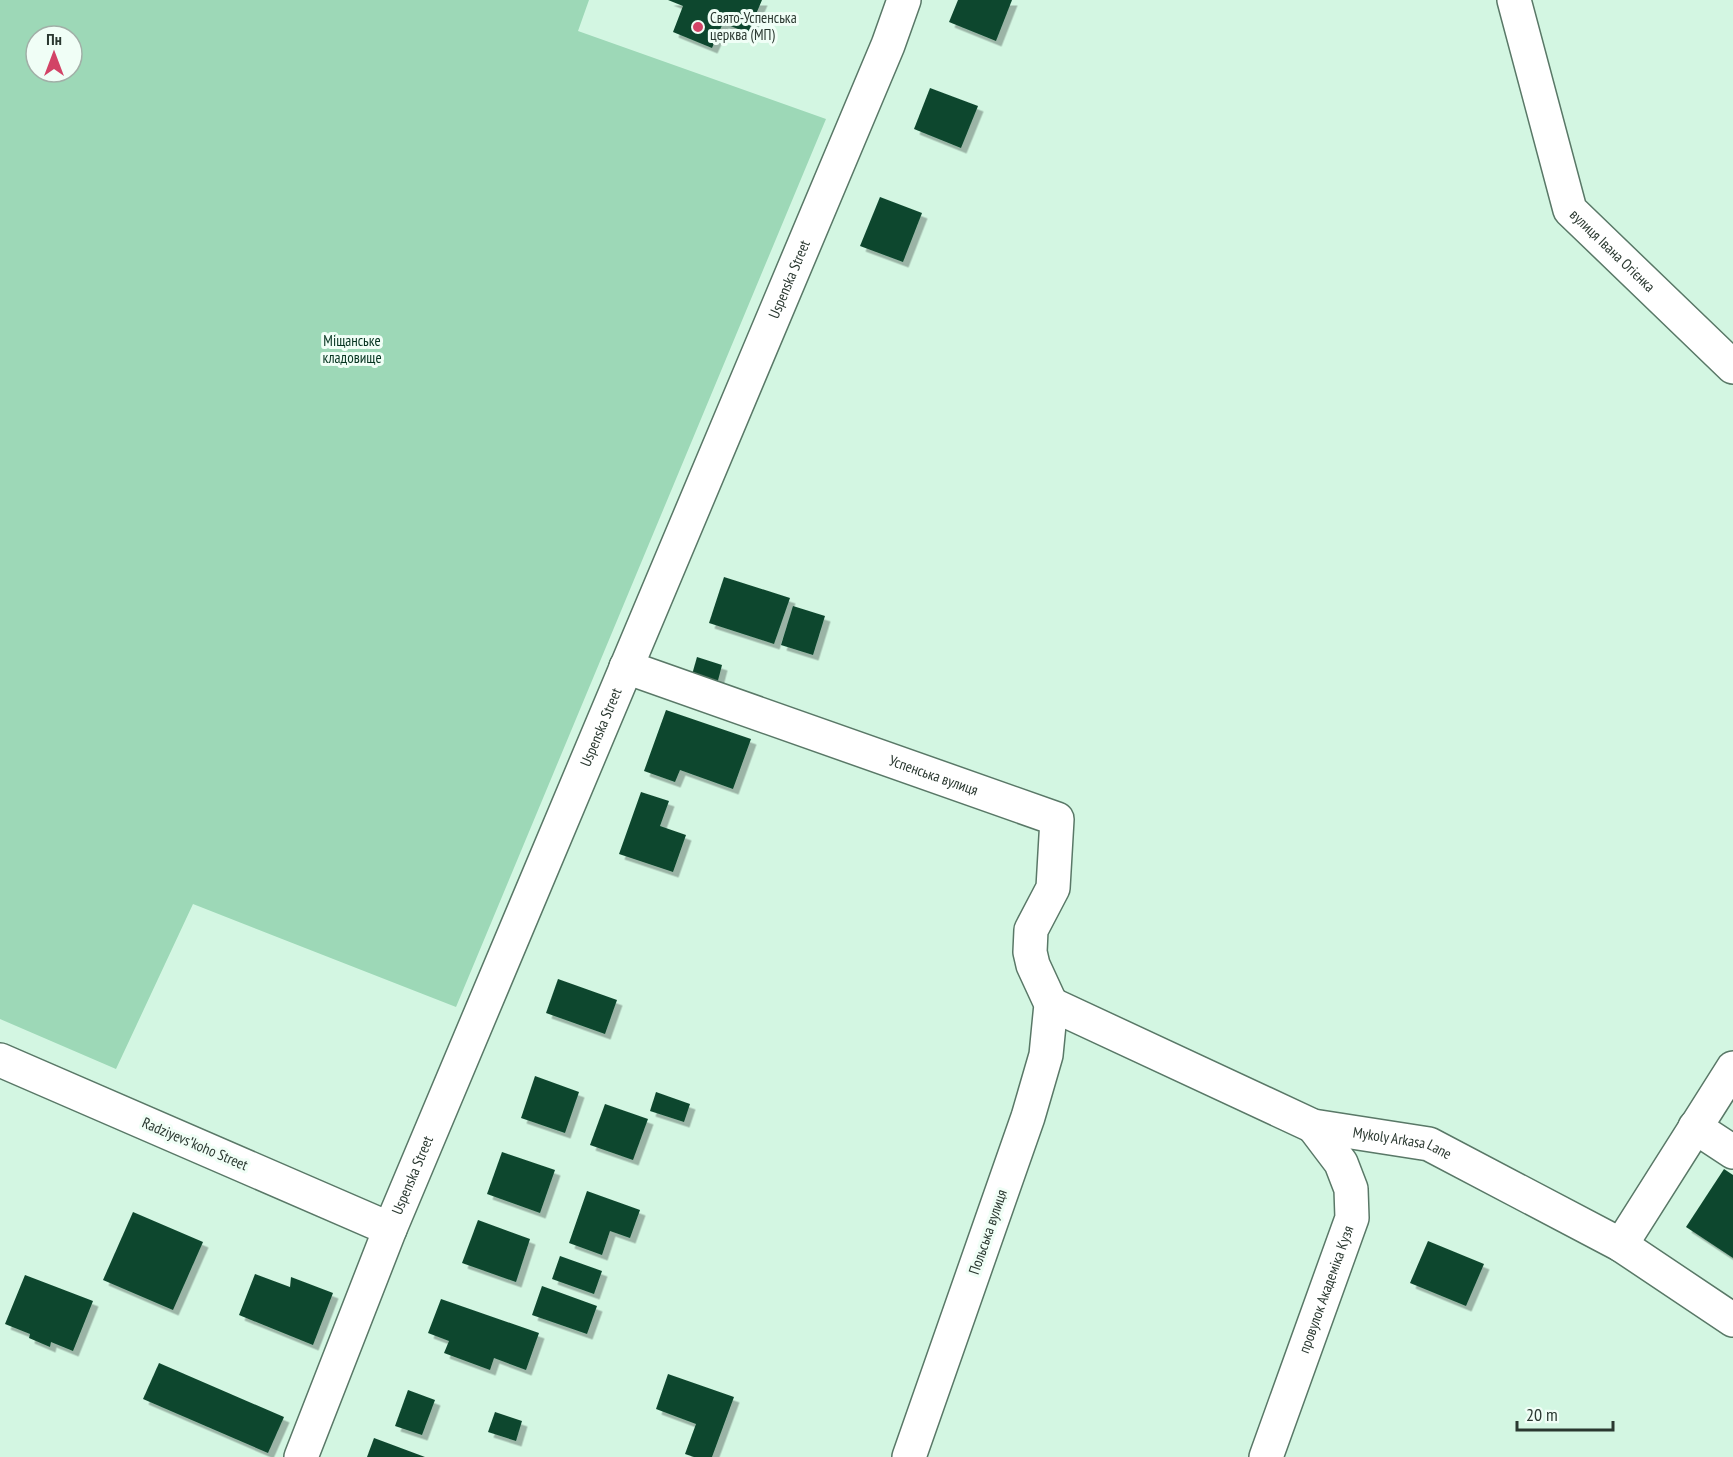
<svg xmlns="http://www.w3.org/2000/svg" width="1733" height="1457" viewBox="0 0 1733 1457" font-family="'PT Sans Narrow',sans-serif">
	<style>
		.green { fill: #9dd8b7; fill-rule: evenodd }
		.building { fill: #0e472e; filter: url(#shadow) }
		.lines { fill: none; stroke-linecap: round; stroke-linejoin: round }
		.minor-casing { stroke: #597867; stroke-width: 36 }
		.minor { stroke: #fff; stroke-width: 33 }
		.poi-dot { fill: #d24366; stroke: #f0fef6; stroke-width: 2 }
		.labels { text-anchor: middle; stroke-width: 6; stroke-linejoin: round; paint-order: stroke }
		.poi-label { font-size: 15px; fill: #2a3830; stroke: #f0fef6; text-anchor: start }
		.street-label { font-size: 15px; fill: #2a3830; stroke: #f0fef6 }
		.park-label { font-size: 15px; fill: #063420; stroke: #f0fef6 }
	</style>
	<defs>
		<filter id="shadow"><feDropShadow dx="5.5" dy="5.5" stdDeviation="0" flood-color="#0004"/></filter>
	</defs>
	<rect width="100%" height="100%" fill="#d3f6e2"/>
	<path class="green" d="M0,0H589L578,31L826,119L456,1007L193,904L116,1069L0,1019ZM36,36H72V72H36Z"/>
	<g class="building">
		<path d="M668,0H762L748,33L723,23L712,48L673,32L683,6Z"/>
		<path d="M958,0H1012L996,41L949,22Z"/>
		<path d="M930,88L978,106L961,148L914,129Z"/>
		<path d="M880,197L922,213L903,262L860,246Z"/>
		<path d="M724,577L790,598L774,644L709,623Z"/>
		<path d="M793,606L825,616L813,655L781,645Z"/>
		<path d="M697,657L722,665L715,692L689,685Z"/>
		<path d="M666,710L751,739L733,789L680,770L675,782L644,771Z"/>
		<path d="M641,792L669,801L660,826L686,835L673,872L619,854Z"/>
		<path d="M558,979L617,1000L605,1034L546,1013Z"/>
		<path d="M535,1076L579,1092L565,1133L521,1118Z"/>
		<path d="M656,1092L690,1104L684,1122L650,1111Z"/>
		<path d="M605,1104L648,1119L633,1160L590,1145Z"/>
		<path d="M502,1152L555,1170L540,1213L487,1194Z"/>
		<path d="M1724,1169L1733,1175V1258L1686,1227Z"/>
		<path d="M587,1191L640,1210L630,1238L610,1231L602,1255L569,1243Z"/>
		<path d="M133,1212L203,1242L173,1310L103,1280Z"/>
		<path d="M478,1220L530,1239L516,1282L462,1263Z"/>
		<path d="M1428,1241L1484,1264L1466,1306L1410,1283Z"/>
		<path d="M560,1256L602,1271L594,1294L552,1279Z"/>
		<path d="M255,1274L290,1287L291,1277L333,1293L313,1345L239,1315Z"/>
		<path d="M25,1275L93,1301L73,1351L51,1342L50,1347L29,1338L30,1334L5,1324Z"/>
		<path d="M542,1286L597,1306L587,1334L532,1315Z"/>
		<path d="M441,1299L539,1333L526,1370L494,1358L490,1370L444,1353L449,1341L428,1333Z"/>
		<path d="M159,1363L284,1417L268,1453L143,1399Z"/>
		<path d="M668,1374L734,1397L712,1457H694L685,1454L696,1424L656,1409Z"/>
		<path d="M408,1390L435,1400L422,1435L395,1426Z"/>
		<path d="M495,1412L522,1421L516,1441L488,1432Z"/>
		<path d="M374,1438L425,1457H367Z"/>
	</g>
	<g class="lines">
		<defs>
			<g id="minor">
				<path id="s1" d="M1514,0L1570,210L1733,367"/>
				<path id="s2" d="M626,667L1057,819L1053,888L1031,930L1030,952L1033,965L1051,1004L1046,1055L1028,1117L909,1457"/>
				<path id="s3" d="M1051,1004L1313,1126L1429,1144L1621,1245L1733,1320"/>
				<path d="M0,1060L390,1229"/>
				<path d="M1695,1127L1733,1152"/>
				<path d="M1621,1245L1733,1068"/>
				<path id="s4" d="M301,1457L390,1229L888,45L904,0"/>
				<path id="s5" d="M1266,1457L1352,1218L1351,1189L1341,1163L1313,1126"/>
			</g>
		</defs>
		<use href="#minor" class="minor-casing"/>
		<use href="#minor" class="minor"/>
	</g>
	<circle class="poi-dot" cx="698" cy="27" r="6"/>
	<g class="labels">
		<g class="poi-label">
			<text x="710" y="23">Свято-Успенська<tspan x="710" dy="17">церква (МП)</tspan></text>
		</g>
		<g class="street-label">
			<text dy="5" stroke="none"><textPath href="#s1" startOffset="276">вулиця Івана Огієнка</textPath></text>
			<text dy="5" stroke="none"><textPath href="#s4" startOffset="1275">Uspenska Street</textPath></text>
			<text dy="5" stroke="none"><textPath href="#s4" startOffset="789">Uspenska Street</textPath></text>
			<text dy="5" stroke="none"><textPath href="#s2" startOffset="326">Успенська вулиця</textPath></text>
			<text transform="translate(195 1144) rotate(23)" y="5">Radziyevsʹkoho Street</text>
			<text dy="5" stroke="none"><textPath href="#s3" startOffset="380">Mykoly Arkasa Lane</textPath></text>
			<text dy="5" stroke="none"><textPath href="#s4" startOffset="303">Uspenska Street</textPath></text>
			<text transform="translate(988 1232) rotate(-71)" y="5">Польська вулиця</text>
			<text dy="5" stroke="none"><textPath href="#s5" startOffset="178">провулок Академіка Кузя</textPath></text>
		</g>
		<g class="park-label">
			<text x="352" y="346">Міщанське<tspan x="352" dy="17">кладовище</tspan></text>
		</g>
	</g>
	<g transform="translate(54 54)"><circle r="28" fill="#f0fef6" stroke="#a1afa7" stroke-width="1.5"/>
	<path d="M0-4.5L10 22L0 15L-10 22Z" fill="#d24366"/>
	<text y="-9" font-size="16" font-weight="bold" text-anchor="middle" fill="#2a3830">Пн</text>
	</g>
	<path d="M1517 1421v9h96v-9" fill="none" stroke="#2a3830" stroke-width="3"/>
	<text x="1526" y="1421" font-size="18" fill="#2a3830" stroke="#f0fef6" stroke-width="4.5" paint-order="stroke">20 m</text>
</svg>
